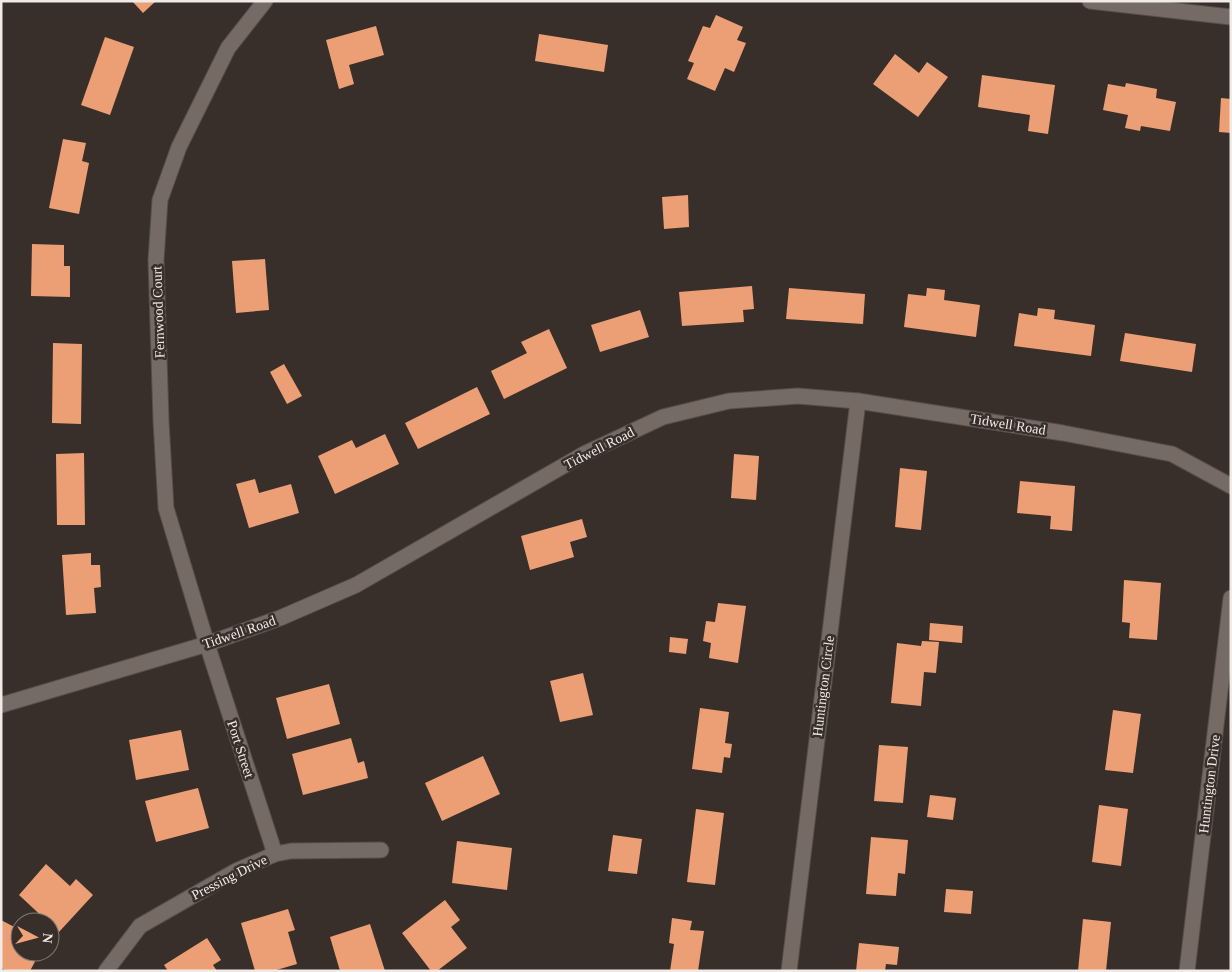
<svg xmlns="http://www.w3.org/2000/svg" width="1232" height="972" viewBox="0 0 1232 972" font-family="Georgia,serif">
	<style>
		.building { fill: #ec9f74 }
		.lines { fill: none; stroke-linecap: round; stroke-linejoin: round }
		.minor-casing { stroke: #564e49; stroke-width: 17 }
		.minor { stroke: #766a64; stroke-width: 15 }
		.labels { text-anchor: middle; stroke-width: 5; stroke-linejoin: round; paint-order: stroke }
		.street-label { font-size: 14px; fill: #f1eae6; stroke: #392f2a }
	</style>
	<rect width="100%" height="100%" fill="#392f2a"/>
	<g class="building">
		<path d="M132,1H156L143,13Z"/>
		<path d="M716,15L743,27L737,40L746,43L734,72L725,68L715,91L687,79L694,63L688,61L703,26L710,28Z"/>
		<path d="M376,26L384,55L349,65L354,84L339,89L326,40Z"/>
		<path d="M539,34L608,45L604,72L535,61Z"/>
		<path d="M105,37L134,47L110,115L81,105Z"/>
		<path d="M895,54L919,73L927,62L948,77L918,117L873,84Z"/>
		<path d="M982,75L1055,85L1048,134L1028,131L1030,115L978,107Z"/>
		<path d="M1126,83L1157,89L1156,98L1176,102L1170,131L1141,126L1140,131L1125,128L1128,115L1103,110L1108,84L1125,87Z"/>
		<path d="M1221,98L1231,99V133L1219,132Z"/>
		<path d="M63,139L86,143L82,161L89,163L79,214L49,208Z"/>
		<path d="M688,195L689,227L664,229L662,197Z"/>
		<path d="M32,244L64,245V266H70V297L31,296Z"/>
		<path d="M265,259L269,310L236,313L232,261Z"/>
		<path d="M752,286L754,309L743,310L744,322L682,326L679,292Z"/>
		<path d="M789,288L865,294L863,324L786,319Z"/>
		<path d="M927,288L945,290L944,300L980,305L976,337L904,327L908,294L926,296Z"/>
		<path d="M1038,308L1055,310L1054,319L1095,325L1091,356L1014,346L1019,313L1037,316Z"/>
		<path d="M640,310L649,337L600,352L591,325Z"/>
		<path d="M549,329L567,368L504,399L491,371L527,353L521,342Z"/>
		<path d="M1125,333L1196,344L1192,372L1120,361Z"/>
		<path d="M53,343L82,344L81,424L52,423Z"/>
		<path d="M284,364L302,396L287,404L270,372Z"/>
		<path d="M477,387L490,414L418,449L405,423Z"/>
		<path d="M385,434L399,464L335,494L318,456L352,440L356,448Z"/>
		<path d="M84,453L85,525H57L56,454Z"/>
		<path d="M734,454L759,456L756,500L731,498Z"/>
		<path d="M900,468L927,471L921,530L895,527Z"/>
		<path d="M255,479L259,493L291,484L299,513L249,528L236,484Z"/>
		<path d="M1020,481L1075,486L1072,531L1050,529L1051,516L1017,513Z"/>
		<path d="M582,519L587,537L570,542L574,557L530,570L521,536Z"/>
		<path d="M91,553V565H100L101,587L94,588L96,613L66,615L62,555Z"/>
		<path d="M1124,580L1161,583L1157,640L1129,638L1130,623L1122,622Z"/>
		<path d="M718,603L746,606L738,663L709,658L711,643L703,641L706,621L715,622Z"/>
		<path d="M930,623L963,626L962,643L929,640Z"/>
		<path d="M670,637L688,639L686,654L669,652Z"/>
		<path d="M922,641L939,642L936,673L924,672L921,706L891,703L897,643L921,646Z"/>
		<path d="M583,673L593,715L560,722L550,681Z"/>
		<path d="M329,684L340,724L287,739L276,698Z"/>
		<path d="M700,708L729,712L725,743L732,744L730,758L724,757L722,773L692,769Z"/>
		<path d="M1113,710L1141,714L1133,773L1105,770Z"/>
		<path d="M181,730L189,770L136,780L129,740Z"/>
		<path d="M351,738L358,763L364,761L368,778L303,795L292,754Z"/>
		<path d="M879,745L908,747L903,803L874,801Z"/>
		<path d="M483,756L500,794L442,821L425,783Z"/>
		<path d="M198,788L209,828L156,842L145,801Z"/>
		<path d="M930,795L956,798L953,820L927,817Z"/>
		<path d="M1099,805L1128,809L1121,866L1092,862Z"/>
		<path d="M696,809L724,813L715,885L687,882Z"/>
		<path d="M613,835L642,839L637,874L608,871Z"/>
		<path d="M871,837L908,840L905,874L898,873L896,896L866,894Z"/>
		<path d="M457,841L512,848L507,890L452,883Z"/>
		<path d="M46,864L70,886L76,879L93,895L59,932L50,924V922H48L19,895Z"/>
		<path d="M946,889L973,891L971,914L944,912Z"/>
		<path d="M445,900L460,920L451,927L467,948L437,971H431L402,933Z"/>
		<path d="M288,909L295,930L288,932L297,964L273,971H255L241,923Z"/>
		<path d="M672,918L692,921L690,930L704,931L698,971H670L674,944L669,943Z"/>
		<path d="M1083,919L1111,922L1106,971H1078Z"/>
		<path d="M1,920L20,930V952H40L30,971H6L1,968Z"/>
		<path d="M370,924L385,971H340L330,937Z"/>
		<path d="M207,938L221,960L213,965L217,971H168L164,965Z"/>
		<path d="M859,943L899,947L897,965L886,964L885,971H856Z"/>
	</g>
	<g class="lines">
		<defs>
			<g id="minor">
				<path d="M265,1L228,48L179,147L160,200L156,260L161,421L166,508L207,644L275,854"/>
				<path d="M1090,1L1231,17"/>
				<path d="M1,705L207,644L280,618L356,585L584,454L663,417L729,401L798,396L858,401L1063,433L1172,454L1231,486"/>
				<path d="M106,971L140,926L236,871L275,854L291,851L381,850"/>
				<path d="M789,971L858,401"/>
				<path d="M1187,971L1231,598"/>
			</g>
		</defs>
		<use href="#minor" class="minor-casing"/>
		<use href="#minor" class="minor"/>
	</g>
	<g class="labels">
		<g class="street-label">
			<text transform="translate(158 312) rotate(-92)" y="5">Fernwood Court</text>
			<text transform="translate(1008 424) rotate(9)" y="5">Tidwell Road</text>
			<text transform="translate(599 448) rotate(-27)" y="5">Tidwell Road</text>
			<text transform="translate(239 632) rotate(-19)" y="5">Tidwell Road</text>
			<text transform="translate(823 686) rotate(-83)" y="5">Huntington Circle</text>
			<text transform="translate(241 749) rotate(72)" y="5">Port Street</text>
			<text transform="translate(1209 784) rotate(-83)" y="5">Huntington Drive</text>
			<text transform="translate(229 877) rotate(-27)" y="5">Pressing Drive</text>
		</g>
	</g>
	<rect width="1232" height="972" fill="none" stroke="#f1eae6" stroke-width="5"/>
	<g transform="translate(35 937) rotate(96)"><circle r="24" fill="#392f2a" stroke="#837a75"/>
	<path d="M0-4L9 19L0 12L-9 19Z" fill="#efa378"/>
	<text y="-8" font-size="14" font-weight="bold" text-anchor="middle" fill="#f1eae6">N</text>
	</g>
</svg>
